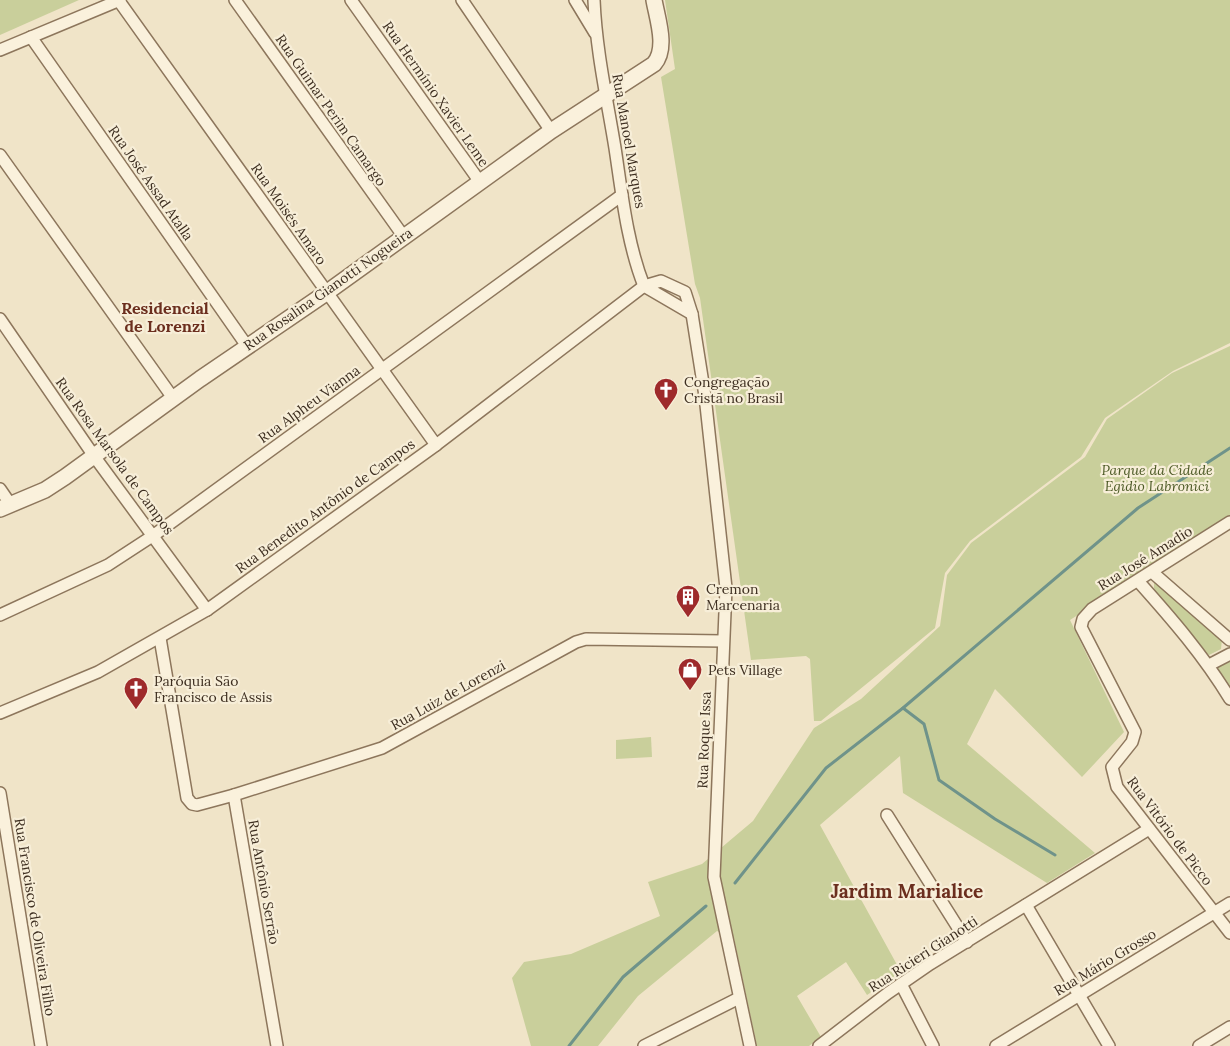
<svg xmlns="http://www.w3.org/2000/svg" width="1230" height="1046" viewBox="0 0 1230 1046" font-family="Lora,serif">
	<style>
		.green { fill: #c9cf9b }
		.lines { fill: none; stroke-linecap: round; stroke-linejoin: round }
		.stream { stroke: #6f938a; stroke-width: 3 }
		.minor-casing { stroke: #8d765c; stroke-width: 14 }
		.tertiary-casing { stroke: #8d765c; stroke-width: 18 }
		.minor { stroke: #faf1dc; stroke-width: 11 }
		.tertiary { stroke: #faf1dc; stroke-width: 15 }
		.labels { text-anchor: middle; stroke-width: 4.5; stroke-linejoin: round; paint-order: stroke }
		.street-label { font-size: 14px; fill: #3d2e20; stroke: #f7eed8 }
		.poi-label { font-size: 14px; fill: #3d2e20; stroke: #f7eed8; text-anchor: start }
		.park-label { font-size: 14px; font-style: italic; fill: #4d5a26; stroke: #f7eed8 }
		.quarter-label { font-size: 16px; font-weight: bold; fill: #6b2e1e; stroke: #f7eed8 }
		.district-label { font-size: 19px; font-weight: bold; fill: #6b2e1e; stroke: #f7eed8 }
	</style>
	<rect width="100%" height="100%" fill="#f0e4c8"/>
	<g class="green">
		<path d="M0,0H79L0,35Z"/>
		<path d="M665,0H1230V343L1173,371L1105,418L1081,457L970,541L945,573L935,628L821,721H814L810,659L806,656L751,660L700,298L695,284L661,77L675,69Z"/>
		<path d="M1230,346V516L1070,620L1124,732L1082,777L995,689L967,744L1095,853L1047,883L903,793L900,756L820,825L901,972L867,995L846,962L797,996L821,1037L809,1046H757L734,938L717,931L638,996L598,1046H531L512,978L524,962L571,954L660,916L648,882L702,864L753,821L814,728L861,699L940,626L947,575L971,543L1085,457L1107,419L1172,373Z"/>
		<path d="M1158,580L1222,639L1221,649L1209,655L1203,650L1157,595L1154,588V583Z"/>
		<path d="M1230,659V690L1216,665Z"/>
		<path d="M651,737L652,757L616,759V740Z"/>
	</g>
	<g class="lines">
		<g class="stream">
			<path d="M903,708L924,724L939,780L995,819L1055,855"/>
			<path d="M735,883L826,768L903,708L1138,508L1230,448"/>
			<path d="M569,1046L623,977L706,906"/>
		</g>
		<defs>
			<g id="minor">
				<path d="M235,0L404,237"/>
				<path d="M351,0L480,182"/>
				<path d="M462,0L551,131"/>
				<path d="M575,0L595,33"/>
				<path d="M594,0C596,50 607,99 615,148C622,194 627,243 644,286"/>
				<path d="M119,1L436,445"/>
				<path d="M31,37L247,346"/>
				<path d="M0,50L120,0"/>
				<path d="M0,155L173,398"/>
				<path d="M692,314L705,396L726,588L714,877L750,1046"/>
				<path d="M0,319L94,456L207,610"/>
				<path d="M0,489L11,505"/>
				<path d="M1230,522L1092,609L1083,619L1081,627L1135,732L1132,742L1112,767L1117,787L1230,933"/>
				<path d="M1152,572L1230,640"/>
				<path d="M1138,581C1172,619 1204,656 1230,699"/>
				<path d="M0,615L108,565L154,535L622,195"/>
				<path d="M160,638L187,798L192,804L197,805L234,795L382,748L576,642L586,639L723,641"/>
				<path d="M1209,665L1230,654"/>
				<path d="M0,713L98,672L207,610L436,445L644,286L661,281L685,292L692,314L644,286"/>
				<path d="M0,793L41,1046"/>
				<path d="M234,795L277,1046"/>
				<path d="M887,815L967,942"/>
				<path d="M1026,905L1109,1046"/>
				<path d="M901,984L933,1046"/>
				<path d="M644,1046L739,998"/>
				<path d="M819,1046L888,993L930,964L1149,829"/>
				<path d="M996,1046L1230,903"/>
				<path d="M1199,1046L1230,1027"/>
			</g>
			<path id="tertiary" d="M0,509L45,490L65,477L200,379L326,293L551,131L654,64C668,48 657,18 654,0"/>
		</defs>
		<use href="#minor" class="minor-casing"/>
		<use href="#tertiary" class="tertiary-casing"/>
		<use href="#minor" class="minor"/>
		<use href="#tertiary" class="tertiary"/>
	</g>
	<defs>
		<symbol id="church-pin" viewBox="-11 -11 22 30"><path d="M0 17L-7.5 6A9.5 9.5 0 1 1 7.5 6Z" fill="#9e2a2b" stroke="#f7eed8"/><path d="M-1.2-6h2.4v3.5h3.3v2.4h-3.3V6h-2.4V-.1h-3.3v-2.4h3.3Z" fill="#fff"/></symbol>
		<symbol id="building-pin" viewBox="-11 -11 22 30"><path d="M0 17L-7.5 6A9.5 9.5 0 1 1 7.5 6Z" fill="#9e2a2b" stroke="#f7eed8"/><path d="M-4-6H4V6H1V3H-1V6H-4ZM-2.5-4.3h1.7v1.8h-1.7ZM.8-4.3h1.7v1.8H.8ZM-2.5-1h1.7V.8h-1.7ZM.8-1h1.7V.8H.8Z" fill="#fff"/></symbol>
		<symbol id="shop-pin" viewBox="-11 -11 22 30"><path d="M0 17L-7.5 6A9.5 9.5 0 1 1 7.5 6Z" fill="#9e2a2b" stroke="#f7eed8"/><path d="M-5-2.5h2.3a2.7 3.5 0 0 1 5.4 0H5L5.5 6h-11ZM-1.5-2.5h3a1.5 2.3 0 0 0-3 0Z" fill="#fff"/></symbol>
	</defs>
	<g fill-rule="evenodd">
		<use href="#church-pin" x="652" y="376" width="28" height="38"/>
		<use href="#building-pin" x="674" y="583" width="28" height="38"/>
		<use href="#shop-pin" x="676" y="656" width="28" height="38"/>
		<use href="#church-pin" x="122" y="675" width="28" height="38"/>
	</g>
	<g class="labels">
		<g class="street-label">
			<text transform="translate(436 94) rotate(55)" y="5">Rua Hermínio Xavier Leme</text>
			<text transform="translate(331 110) rotate(55)" y="5">Rua Guimar Perim Camargo</text>
			<text transform="translate(629 141) rotate(80)" y="5">Rua Manoel Marques</text>
			<text transform="translate(151 183) rotate(55)" y="5">Rua José Assad Atalla</text>
			<text transform="translate(289 214) rotate(55)" y="5">Rua Moisés Amaro</text>
			<text transform="translate(328 289) rotate(-35)" y="5">Rua Rosalina Gianotti Nogueira</text>
			<text transform="translate(309 404) rotate(-36)" y="5">Rua Alpheu Vianna</text>
			<text transform="translate(115 456) rotate(54)" y="5">Rua Rosa Marsola de Campos</text>
			<text transform="translate(325 506) rotate(-36)" y="5">Rua Benedito Antônio de Campos</text>
			<text transform="translate(1145 558) rotate(-32)" y="5">Rua José Amadio</text>
			<text transform="translate(448 695) rotate(-29)" y="5">Rua Luiz de Lorenzi</text>
			<text transform="translate(704 740) rotate(-88)" y="5">Rua Roque Issa</text>
			<text transform="translate(1170 831) rotate(53)" y="5">Rua Vitório de Picco</text>
			<text transform="translate(264 882) rotate(80)" y="5">Rua Antônio Serrão</text>
			<text transform="translate(35 917) rotate(81)" y="5">Rua Francisco de Oliveira Filho</text>
			<text transform="translate(923 954) rotate(-33)" y="5">Rua Ricieri Gianotti</text>
			<text transform="translate(1105 962) rotate(-31)" y="5">Rua Mário Grosso</text>
		</g>
		<g class="poi-label">
			<text x="684" y="387">Congregação<tspan x="684" dy="16">Cristã no Brasil</tspan></text>
			<text x="706" y="594">Cremon<tspan x="706" dy="16">Marcenaria</tspan></text>
			<text x="708" y="675">Pets Village</text>
			<text x="154" y="686">Paróquia São<tspan x="154" dy="16">Francisco de Assis</tspan></text>
		</g>
		<g class="park-label">
			<text x="1157" y="475">Parque da Cidade<tspan x="1157" dy="16">Egidio Labronici</tspan></text>
		</g>
		<g class="quarter-label">
			<text x="165" y="314">Residencial<tspan x="165" dy="18">de Lorenzi</tspan></text>
		</g>
		<g class="district-label">
			<text x="907" y="898">Jardim Marialice</text>
		</g>
	</g>
</svg>
